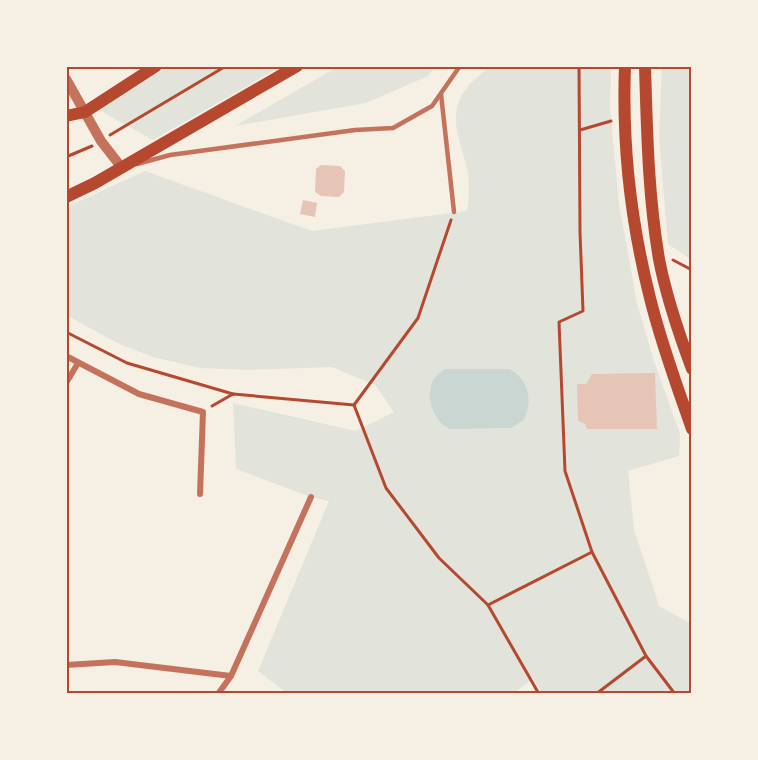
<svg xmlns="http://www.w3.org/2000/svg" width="758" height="760" viewBox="0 0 758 760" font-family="Arial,sans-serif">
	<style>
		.green { fill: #e2e4dc }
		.water { fill: #c9d6d2 }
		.building { fill: #e6c5b7 }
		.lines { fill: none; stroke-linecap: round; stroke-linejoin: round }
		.path { stroke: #b5482f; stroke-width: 3 }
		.service { stroke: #c5725c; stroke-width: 4.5 }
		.minor { stroke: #c5725c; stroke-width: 6 }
		.tertiary { stroke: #c5725c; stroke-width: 10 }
		.secondary { stroke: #b5482f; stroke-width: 12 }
		.neatline { fill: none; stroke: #b5482f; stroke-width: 2 }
	</style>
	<rect width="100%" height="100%" fill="#f6efe4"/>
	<g class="green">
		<path d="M168,66H282L153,140L99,110Z"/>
		<path d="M339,66H435L428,76L366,103L235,126Z"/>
		<path d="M489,66H611L610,107L619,204L637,303L654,361L680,434L679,456L628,471L634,529L659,606L692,624V694H543L533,679L512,694H288L258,671L329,501L311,497L236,469L233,403L356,431L394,412L375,385L332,367L247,370L200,368L153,357L117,343L66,315V207L145,171L312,231L467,211C469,198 470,182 467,169C461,142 446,115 466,89C472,80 482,74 489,66Z"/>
		<path d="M662,66H692V260L668,244L659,138Z"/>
	</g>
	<path class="water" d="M445,369H510C529,381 533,399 524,420L511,428L450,429C434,422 426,400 432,383C434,377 440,373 445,369Z"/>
	<g class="building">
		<path d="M321,165L340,166L345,171L344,192L339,197L321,196L315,192L316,169Z"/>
		<path d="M303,200L317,203L315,217L300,214Z"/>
		<path d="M655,373L657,429H587L585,424L578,421L577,384H586L592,374Z"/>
	</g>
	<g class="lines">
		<g class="path">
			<path d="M579,66L580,232L583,311L559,322L565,471L592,552L646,656L596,694"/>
			<path d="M580,130L611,121"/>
			<path d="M110,135L226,66"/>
			<path d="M66,157L92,146"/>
			<path d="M451,220L418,318L354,405L386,488L439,558L488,605L539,694"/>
			<path d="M673,260L692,270"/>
			<path d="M66,332L127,363L233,394"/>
			<path d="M212,406L233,394L354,405"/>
			<path d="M488,605L592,552"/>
			<path d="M646,656L675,694"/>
		</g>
		<g class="service">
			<path d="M441,94L454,212"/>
			<path d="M137,164L170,155L355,130L393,128L432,106L460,66"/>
		</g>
		<g class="minor">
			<path d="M66,356L139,394L203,412L200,494"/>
			<path d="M66,383L78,363"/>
			<path d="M66,665L115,662L231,676"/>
			<path d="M218,694L231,676L311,497"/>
		</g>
		<path class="tertiary" d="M66,79L101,141L122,168"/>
		<g class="secondary">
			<path d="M625,66C622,144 631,223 650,298C661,343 677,386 692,429"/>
			<path d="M645,66C647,130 648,195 659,259C666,296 679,334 692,369"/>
			<path d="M66,116L85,112L156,66"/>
			<path d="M66,197L95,183L297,66"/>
		</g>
	</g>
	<rect width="758" height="760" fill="none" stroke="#f6efe4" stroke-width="135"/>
	<rect x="68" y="68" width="622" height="624" class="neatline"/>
</svg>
